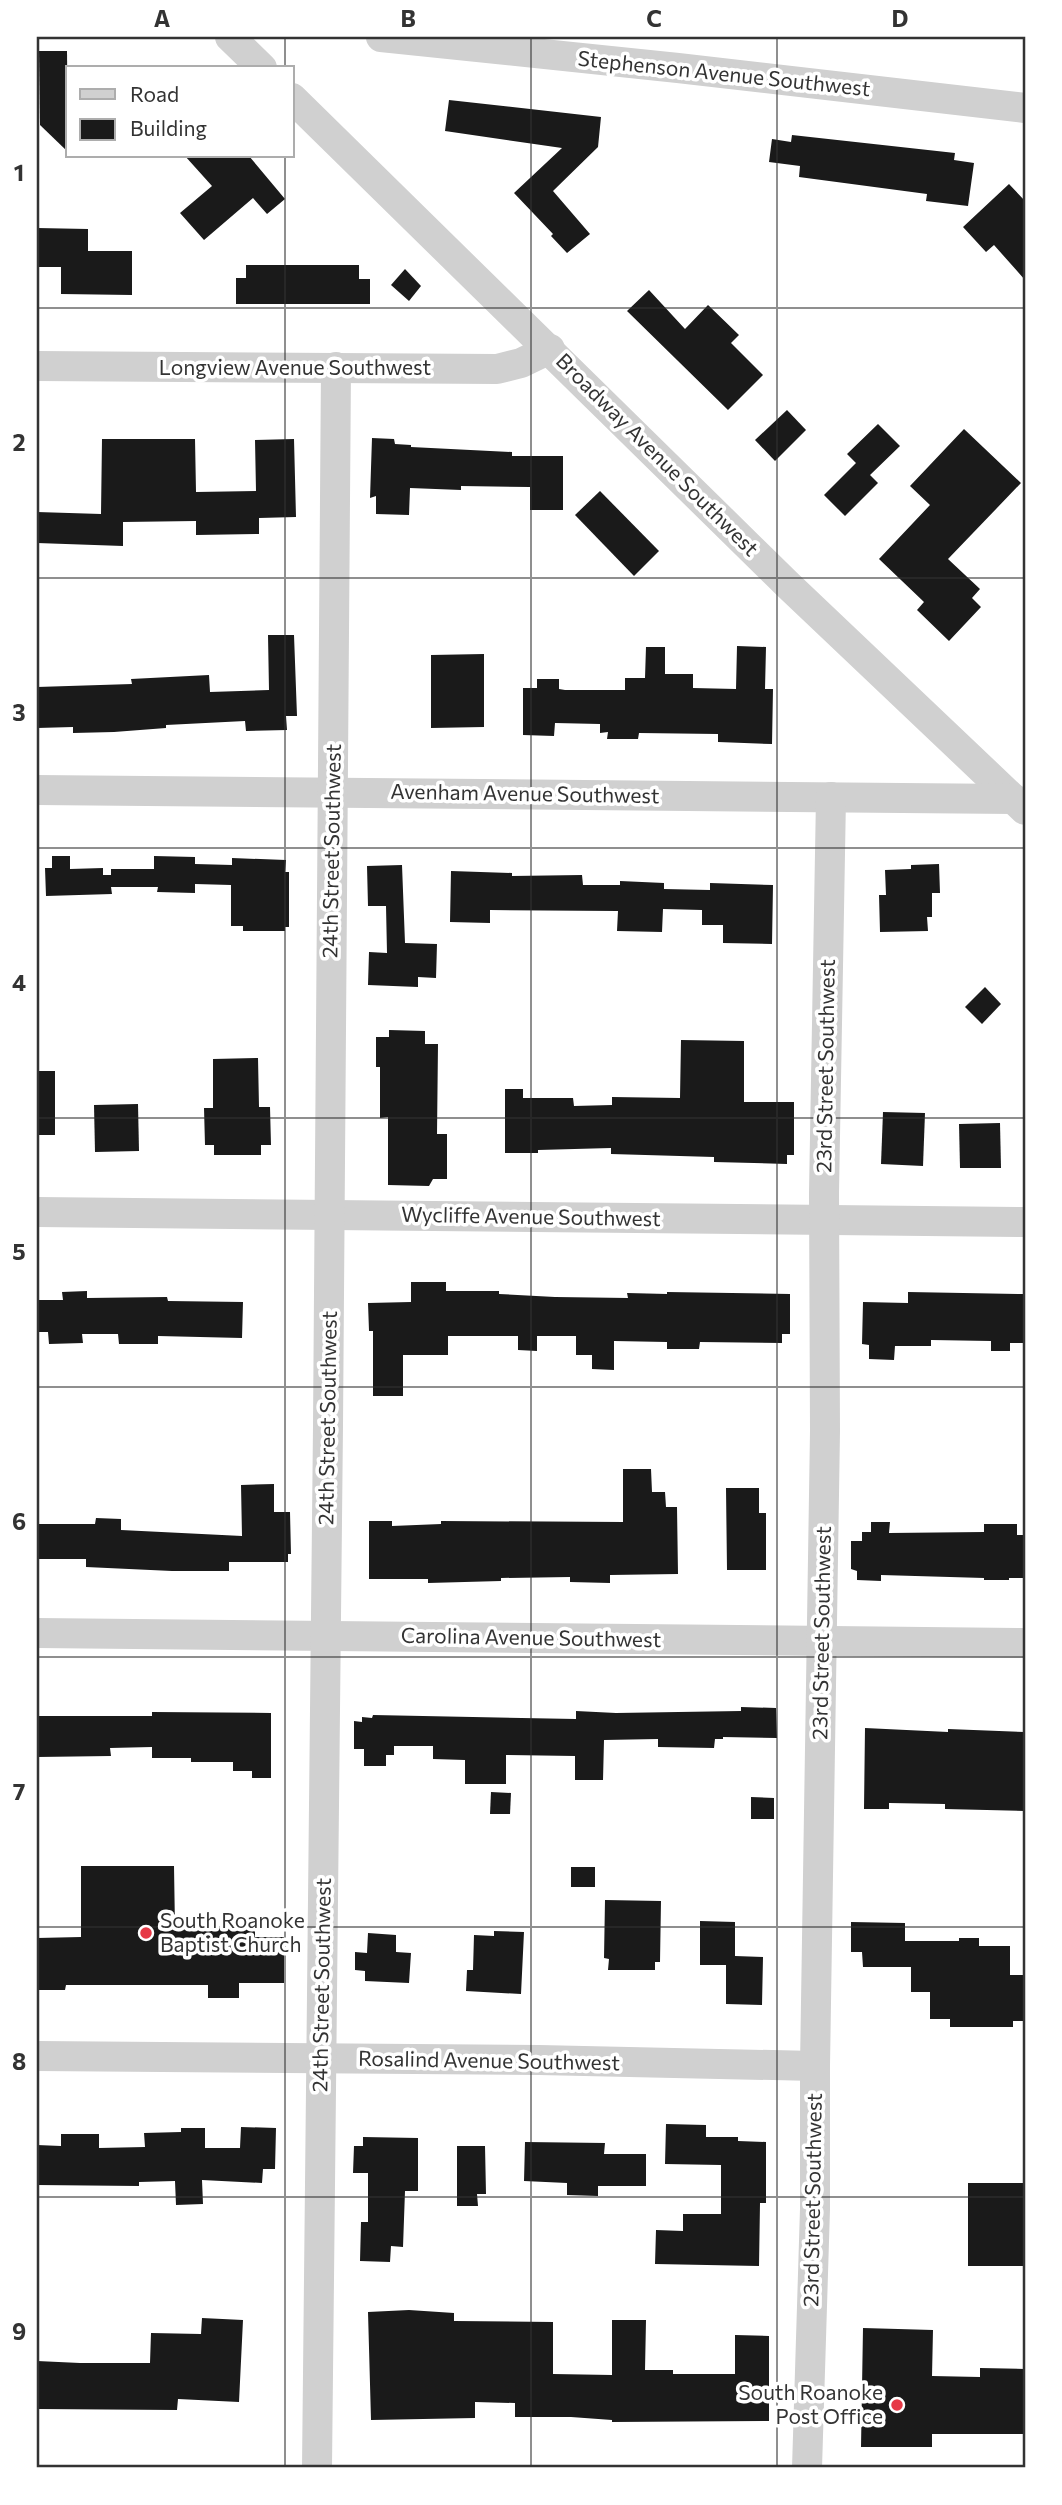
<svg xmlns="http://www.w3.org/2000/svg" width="1062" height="2505" viewBox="0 0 1062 2505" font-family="Commissioner,sans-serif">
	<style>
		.building { fill: #1a1a1a }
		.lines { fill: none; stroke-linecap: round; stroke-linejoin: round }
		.minor { stroke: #d0d0d0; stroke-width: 30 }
		.grid { fill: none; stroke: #333; stroke-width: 2; stroke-opacity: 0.55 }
		.poi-dot { fill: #e63946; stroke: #fff; stroke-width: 2.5 }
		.labels { text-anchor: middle; stroke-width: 7; stroke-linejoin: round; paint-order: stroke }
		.street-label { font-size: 21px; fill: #333; stroke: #fff }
		.poi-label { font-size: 21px; fill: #333; stroke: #fff; text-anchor: start }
		.neatline { fill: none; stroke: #333; stroke-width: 2.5 }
		.grid-label { font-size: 23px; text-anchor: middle; font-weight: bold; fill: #333 }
	</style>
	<rect width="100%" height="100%" fill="#fff"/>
	<g class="building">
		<path d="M39,51H67L68,152L40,125Z"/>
		<path d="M449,100L601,117L598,147L553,191L590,234L567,253L551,236L553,234L514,193L562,148L445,131Z"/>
		<path d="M792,135L955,153L954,160L974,163L968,206L926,201L927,194L799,177L800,166L769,162L772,139L791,142Z"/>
		<path d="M185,156H249L285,199L267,214L253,198L204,240L180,213L212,186Z"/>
		<path d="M1009,184L1025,201V280L994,245L986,252L963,227Z"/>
		<path d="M37,228L88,229V251H132V295L61,294V267H37Z"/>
		<path d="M246,265H359V279H370V304H236V278H246Z"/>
		<path d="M405,269L421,286L409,301L391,285Z"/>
		<path d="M649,290L685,329L708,305L739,335L731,343L763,375L728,410L627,311Z"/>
		<path d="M787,410L806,430L775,461L755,440Z"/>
		<path d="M878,424L900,446L870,475L878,483L845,516L824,495L856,463L847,454Z"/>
		<path d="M964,429L1021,483L948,559L980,589L972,598L981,607L949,641L917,610L924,602L879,559L930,505L910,486Z"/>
		<path d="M372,438L394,439L395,444L411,445V447L512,452V456H563V510H530V487L461,486V490L410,488L409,515L376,514V496L370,498Z"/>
		<path d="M102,439H195L196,492L256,491L255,440L294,439L296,517L259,518V534L196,535V521L123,522V546L37,543V512L101,514Z"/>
		<path d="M600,491L659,551L634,576L575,515Z"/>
		<path d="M268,635H294L297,716H286L287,730L246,731L245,721L166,725V728L114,732L73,733V727L37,728V687L132,684L131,679L209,675L210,692L269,690Z"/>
		<path d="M737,646L766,647L765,689H773L772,744L718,742V734L639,733L638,739H607L608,732L600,733V724L555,723L554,736L523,735V688H537V679H559V689L565,690H625V678H645L646,647H665V674H693V688L736,689Z"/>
		<path d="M484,654V727L431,728V655Z"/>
		<path d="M52,856H70V869L103,868V875H111V885V869H154V856L195,857V864L232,865V858L286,860L285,872H289V927H285V931H243V926H231V885L195,884V893L157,892L158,887H111L112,894L46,896L45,868H52Z"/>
		<path d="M939,864L940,893H932V917H927L928,931L880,932L879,895H886L885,870L911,869V865Z"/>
		<path d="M402,865L405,943L437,944L436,978L418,977V987L368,985L369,952L387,953L386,906H368L367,866Z"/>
		<path d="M451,871L512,873V876L582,875L583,885H620V881L664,883V889L710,890V883L773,885L772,944L723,943V925H702V910L663,909L662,932L617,931L618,911L490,910V923L450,922Z"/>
		<path d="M985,987L1001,1004L982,1024L965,1007Z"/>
		<path d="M389,1030L425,1031V1044H438L437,1134H447V1179H433L429,1186L388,1185V1117L380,1118V1067H376V1037H389Z"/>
		<path d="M681,1040L744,1041V1102H794V1155H787V1164L714,1162V1157L611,1154V1148L538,1150V1153H505V1089H523V1098H573L574,1106L612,1105V1097L680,1098Z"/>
		<path d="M258,1058L259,1107H270L271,1145H261V1155H214V1145H205L204,1108H213V1059Z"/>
		<rect x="37" y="1071" width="18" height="64"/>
		<path d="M138,1104L139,1151L95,1152L94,1105Z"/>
		<path d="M883,1112L925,1113L923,1166L881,1164Z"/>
		<path d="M1000,1123L1001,1168H960L959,1124Z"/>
		<path d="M411,1282H446V1291H499V1294L555,1297L628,1298L627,1293L667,1294V1292L790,1294V1334H782V1343L700,1342L699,1349H667V1342L614,1341V1370L592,1369V1355H576V1336H537V1351L518,1350V1336H448V1355H403V1396H373V1331H369L368,1303L411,1302Z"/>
		<path d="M87,1291V1298L167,1297L168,1301L243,1302L242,1338L158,1336V1344H119L118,1334H82L83,1343L49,1344L48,1332H37V1300H63L62,1292Z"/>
		<path d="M908,1292L1023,1294V1343H1010V1351H991V1341L931,1340V1346H895L894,1360L869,1359V1345L862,1344L863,1302L908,1303Z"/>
		<path d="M623,1469H651L652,1492H665L666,1507H677L678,1574L610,1575V1583L570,1582V1577L501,1578V1581L428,1583V1579H369V1521H392V1526L441,1524V1521L623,1522Z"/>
		<path d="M274,1484V1512H290L291,1554H288V1562H229V1571H172L86,1567V1559H37V1524H95L96,1518L121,1519V1530L242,1536L241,1485Z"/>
		<path d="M726,1488H759V1513H766V1570H727Z"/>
		<path d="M871,1522H890L889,1533L984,1532V1524H1017V1535H1025V1578H1009V1580H984V1578L881,1575V1581L857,1580V1571L851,1569V1541H862V1532H871Z"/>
		<path d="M741,1707L776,1708L777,1738L723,1737V1739H715L714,1748L658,1747V1739L604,1740L603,1780H575V1756L506,1755V1784H465V1760L433,1759V1746H394V1755H386V1766H364V1749H354V1721L362,1722V1717L372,1718L373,1715L576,1719V1711L616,1713L741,1711Z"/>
		<path d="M152,1712L271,1713V1778H252V1771H233V1762H191V1758H152V1747L110,1748L111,1756L37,1757V1716H152Z"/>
		<path d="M865,1728L948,1732V1729L1025,1732V1811L945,1809V1804L889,1803V1809H864Z"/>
		<path d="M491,1792L511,1793L510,1814H490Z"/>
		<path d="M751,1797L774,1798V1819H751Z"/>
		<path d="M81,1866H174L175,1929L237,1928V1922H255V1937H284V1983H239V1998H208V1985H66L65,1990H37V1938L81,1937Z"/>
		<rect x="571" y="1867" width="24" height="20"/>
		<path d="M605,1900L661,1901L660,1962H655V1970H608L609,1959L604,1958Z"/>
		<path d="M700,1921L735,1922V1956L763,1957L762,2005L726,2004V1965H700Z"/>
		<path d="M851,1922L905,1923V1941H959V1938H979V1946H1010V1975H1025V2021H1013V2027H950V2019H930V1992H911V1967H863L862,1952H851Z"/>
		<path d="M494,1931L524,1932L521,1994L466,1991L467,1970H473L474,1935L494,1936Z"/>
		<path d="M368,1933L396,1935V1952L411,1953L409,1983L365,1981V1971L355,1970V1952L367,1953Z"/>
		<path d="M666,2124L706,2125V2137H738V2141L766,2142V2203H760L759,2266L655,2264L656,2230L683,2231V2214H721V2165L665,2164Z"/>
		<path d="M241,2127L276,2128L275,2169H263L262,2183L202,2180L203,2204L176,2205L175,2181L139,2182V2186L37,2185V2145L61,2146V2134H99V2148L145,2147L144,2133L181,2132V2128H205V2148H240Z"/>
		<path d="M363,2137L418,2138V2191H405L403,2247L391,2246L390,2262L360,2261L361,2222H368V2173H353L354,2146H363Z"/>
		<path d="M525,2142L605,2143L604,2154H646V2186H598V2196L567,2195V2183L524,2181Z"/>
		<path d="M457,2146H485L486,2194H477L478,2206H457Z"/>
		<rect x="968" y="2183" width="57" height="83"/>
		<path d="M409,2310L454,2313V2321L553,2322V2374L612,2375V2320H646L645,2370H673V2374H735V2335L769,2336V2421L612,2422V2420L571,2417H515V2403L475,2402V2418L371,2420L368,2312Z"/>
		<path d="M202,2318L243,2320L239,2402L178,2399L177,2410L37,2409V2361L80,2363H150L151,2333L201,2334Z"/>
		<path d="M863,2328L933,2330L932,2376L980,2377V2368L1025,2369V2434H932V2447H861Z"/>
	</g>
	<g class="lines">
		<g class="minor">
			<path d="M230,37L262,68"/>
			<path d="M381,37L678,68L1025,108"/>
			<path d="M292,98L788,585L1025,810"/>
			<path d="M37,366L497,369L521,363L550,349"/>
			<path d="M37,790L1014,799"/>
			<path d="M37,1212L1025,1222"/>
			<path d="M37,1633L1025,1643"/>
			<path d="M37,2056L539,2060L815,2066"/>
			<path d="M317,2468L328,1426L336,367"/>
			<path d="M807,2468L815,2209V2066L825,1431L824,1193L831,797"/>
		</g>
	</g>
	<path class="grid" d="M285,37V68M531,37V2468M777,37V2468M285,156V2468M37,308H1025M37,578H1025M37,848H1025M37,1118H1025M37,1387H1025M37,1657H1025M37,1927H1025M37,2197H1025"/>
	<g class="poi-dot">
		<circle cx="146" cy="1933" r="7"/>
		<circle cx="897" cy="2405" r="7"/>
	</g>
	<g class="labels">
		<g class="street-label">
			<text transform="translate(724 74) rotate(6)" y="7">Stephenson Avenue Southwest</text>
			<text x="295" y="375">Longview Avenue Southwest</text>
			<text transform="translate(657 455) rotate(45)" y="7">Broadway Avenue Southwest</text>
			<text transform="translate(525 794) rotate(1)" y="7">Avenham Avenue Southwest</text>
			<text transform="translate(332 851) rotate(-89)" y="7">24th Street Southwest</text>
			<text transform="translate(826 1066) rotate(-89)" y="7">23rd Street Southwest</text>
			<text transform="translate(531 1217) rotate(1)" y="7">Wycliffe Avenue Southwest</text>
			<text transform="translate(328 1418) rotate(-89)" y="7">24th Street Southwest</text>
			<text transform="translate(822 1633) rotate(-89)" y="7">23rd Street Southwest</text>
			<text transform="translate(531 1638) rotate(1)" y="7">Carolina Avenue Southwest</text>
			<text transform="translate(322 1985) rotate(-89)" y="7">24th Street Southwest</text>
			<text transform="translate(489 2061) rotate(1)" y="7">Rosalind Avenue Southwest</text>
			<text transform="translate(813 2200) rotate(-89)" y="7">23rd Street Southwest</text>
		</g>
		<g class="poi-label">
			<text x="160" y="1928">South Roanoke<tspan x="160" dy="24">Baptist Church</tspan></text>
			<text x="883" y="2400" text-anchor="end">South Roanoke<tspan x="883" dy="24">Post Office</tspan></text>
		</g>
	</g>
	<rect width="1062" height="2505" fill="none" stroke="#ffffff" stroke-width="77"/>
	<rect x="66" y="66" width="228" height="91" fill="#ffffff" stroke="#adadad" stroke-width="2"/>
	<rect x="80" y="89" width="35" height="10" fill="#d0d0d0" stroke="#adadad" stroke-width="2"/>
	<text x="130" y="102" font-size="21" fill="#333333">Road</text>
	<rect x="80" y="119" width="35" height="21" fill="#1a1a1a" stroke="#adadad" stroke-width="2"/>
	<text x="130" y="136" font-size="21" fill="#333333">Building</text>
	<rect x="38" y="38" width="986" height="2428" class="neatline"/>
	<g class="grid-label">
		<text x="162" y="27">A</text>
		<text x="408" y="27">B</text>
		<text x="654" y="27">C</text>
		<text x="900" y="27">D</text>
		<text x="19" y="181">1</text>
		<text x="19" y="451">2</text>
		<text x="19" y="721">3</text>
		<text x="19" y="991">4</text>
		<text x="19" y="1260">5</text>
		<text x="19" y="1530">6</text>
		<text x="19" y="1800">7</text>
		<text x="19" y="2070">8</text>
		<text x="19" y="2340">9</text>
	</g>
</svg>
